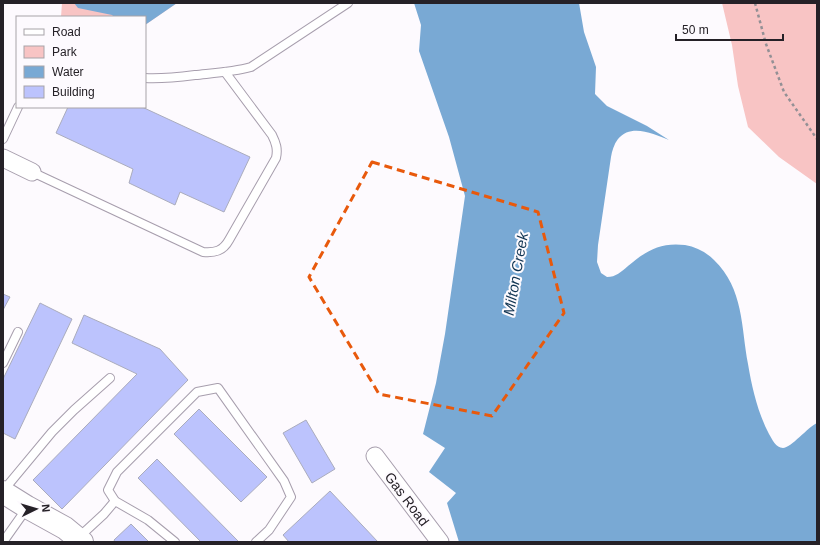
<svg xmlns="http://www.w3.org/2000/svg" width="820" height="545" viewBox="0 0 820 545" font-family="Arial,sans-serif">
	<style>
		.green { fill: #f8c4c4 }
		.water { fill: #79a9d4 }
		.building { fill: #bcc3fd; stroke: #aaacbd }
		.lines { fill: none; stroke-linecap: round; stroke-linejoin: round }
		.lane-casing { stroke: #a79ead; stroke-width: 10 }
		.street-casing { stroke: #a79ead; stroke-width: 19 }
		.secondary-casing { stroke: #a79ead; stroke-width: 24 }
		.path { stroke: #939095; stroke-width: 2.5; stroke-dasharray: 3 3; stroke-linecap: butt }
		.lane { stroke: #fff; stroke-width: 8 }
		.street { stroke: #fff; stroke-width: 17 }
		.secondary { stroke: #fff; stroke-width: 22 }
		.marked { fill: none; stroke: #e8590c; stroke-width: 3; stroke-dasharray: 8 5; stroke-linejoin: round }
		.labels { text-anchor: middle; stroke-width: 4; stroke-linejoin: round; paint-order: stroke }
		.street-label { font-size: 14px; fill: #252127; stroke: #fdfafe }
		.water-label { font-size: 15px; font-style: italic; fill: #103452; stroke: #fdfafe }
	</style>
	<rect width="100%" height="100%" fill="#fdfafe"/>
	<g class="green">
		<path d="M62,3H177L145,25V17H61Z"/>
		<path d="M722,3H817V184L779,157L748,127L738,86L732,45Z"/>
	</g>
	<g class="water">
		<path d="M74,3H177L145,25V17H114L112,15L78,8Z"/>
		<path d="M414,3H579L584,32L596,67L595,94L607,106L647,126L669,140C654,134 631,123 618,139C614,144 612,151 611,157L598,245L597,262L601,273L607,277C616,277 621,272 628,266C646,251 660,242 685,245C696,247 706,252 714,260C744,289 741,327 748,364C752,388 758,413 769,434C772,439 776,448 783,448C791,448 808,427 817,423V542H459L447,503L456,493L429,472L445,448L423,434L436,383L445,334L465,196L449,137L419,51L421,25Z"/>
	</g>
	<g class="building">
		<path d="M68,107H142L250,157L224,212L180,192L175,205L129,183L133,169L56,133Z"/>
		<path d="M3,294L10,297L3,310Z"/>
		<path d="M40,303L72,319L15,439L3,433V379Z"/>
		<path d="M84,315L160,349L188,380L62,509L33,480L137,374L72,343Z"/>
		<path d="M199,409L267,477L241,502L174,434Z"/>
		<path d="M306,420L335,469L312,483L283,433Z"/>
		<path d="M157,459L239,542H201L138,478Z"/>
		<path d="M330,491L378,542H289L283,535Z"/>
		<path d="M131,524L149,542H115L114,540Z"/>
	</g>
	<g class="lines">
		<defs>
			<g id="lane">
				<path d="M145,78C162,79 179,77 195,75C214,73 233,72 251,67L348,3"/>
				<path d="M3,139L18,107"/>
				<path d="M32,172L203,252C215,253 223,251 229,240L276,158C278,149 276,143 272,135L225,72"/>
				<path d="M3,363L18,332"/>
				<path d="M3,491L52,432L74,410L110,378"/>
				<path d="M78,538L104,514L115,501"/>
				<path d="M3,542L27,508"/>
				<path d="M175,542L148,520L115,501L108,490L117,472L197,392L218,388L284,481L291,497L269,530L256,542"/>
			</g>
			<g id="street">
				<path d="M3,158L32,172"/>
				<path d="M375,456L440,542"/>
			</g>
			<path id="secondary" d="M3,492L27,507L65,528L82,542"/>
		</defs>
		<use href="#lane" class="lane-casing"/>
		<use href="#street" class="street-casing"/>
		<use href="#secondary" class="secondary-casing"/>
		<path class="path" d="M755,3L766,44L784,92L817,139"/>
		<use href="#lane" class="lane"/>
		<use href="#street" class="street"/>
		<use href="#secondary" class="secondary"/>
	</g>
	<path class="marked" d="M372,162L538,212L564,313L492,416L379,394L309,277Z"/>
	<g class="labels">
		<g class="street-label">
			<text transform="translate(407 499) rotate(53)" y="5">Gas Road</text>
		</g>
		<g class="water-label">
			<text transform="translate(516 274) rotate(-80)" y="5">Milton Creek</text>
		</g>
	</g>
	<rect width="820" height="545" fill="none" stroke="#252127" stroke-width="8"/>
	<rect x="16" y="16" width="130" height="92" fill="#fdfafe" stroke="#a7a3a8"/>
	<rect x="24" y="29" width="20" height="6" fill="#ffffff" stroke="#a7a3a8"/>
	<text x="52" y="36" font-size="12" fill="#252127">Road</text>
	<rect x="24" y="46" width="20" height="12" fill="#f8c4c4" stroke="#a7a3a8"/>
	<text x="52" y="56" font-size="12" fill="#252127">Park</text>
	<rect x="24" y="66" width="20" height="12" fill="#79a9d4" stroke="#a7a3a8"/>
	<text x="52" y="76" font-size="12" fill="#252127">Water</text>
	<rect x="24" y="86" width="20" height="12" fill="#bcc3fd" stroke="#a7a3a8"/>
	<text x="52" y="96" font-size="12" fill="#252127">Building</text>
	<g transform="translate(36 509) rotate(85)" stroke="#fdfafe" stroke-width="3" paint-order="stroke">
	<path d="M0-3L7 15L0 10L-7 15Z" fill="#252127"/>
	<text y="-6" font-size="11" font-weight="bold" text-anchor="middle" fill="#252127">N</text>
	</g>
	<path d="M676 34v6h107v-6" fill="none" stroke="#252127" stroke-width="2"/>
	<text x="682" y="34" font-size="12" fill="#252127" stroke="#fdfafe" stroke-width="3" paint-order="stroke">50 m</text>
</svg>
